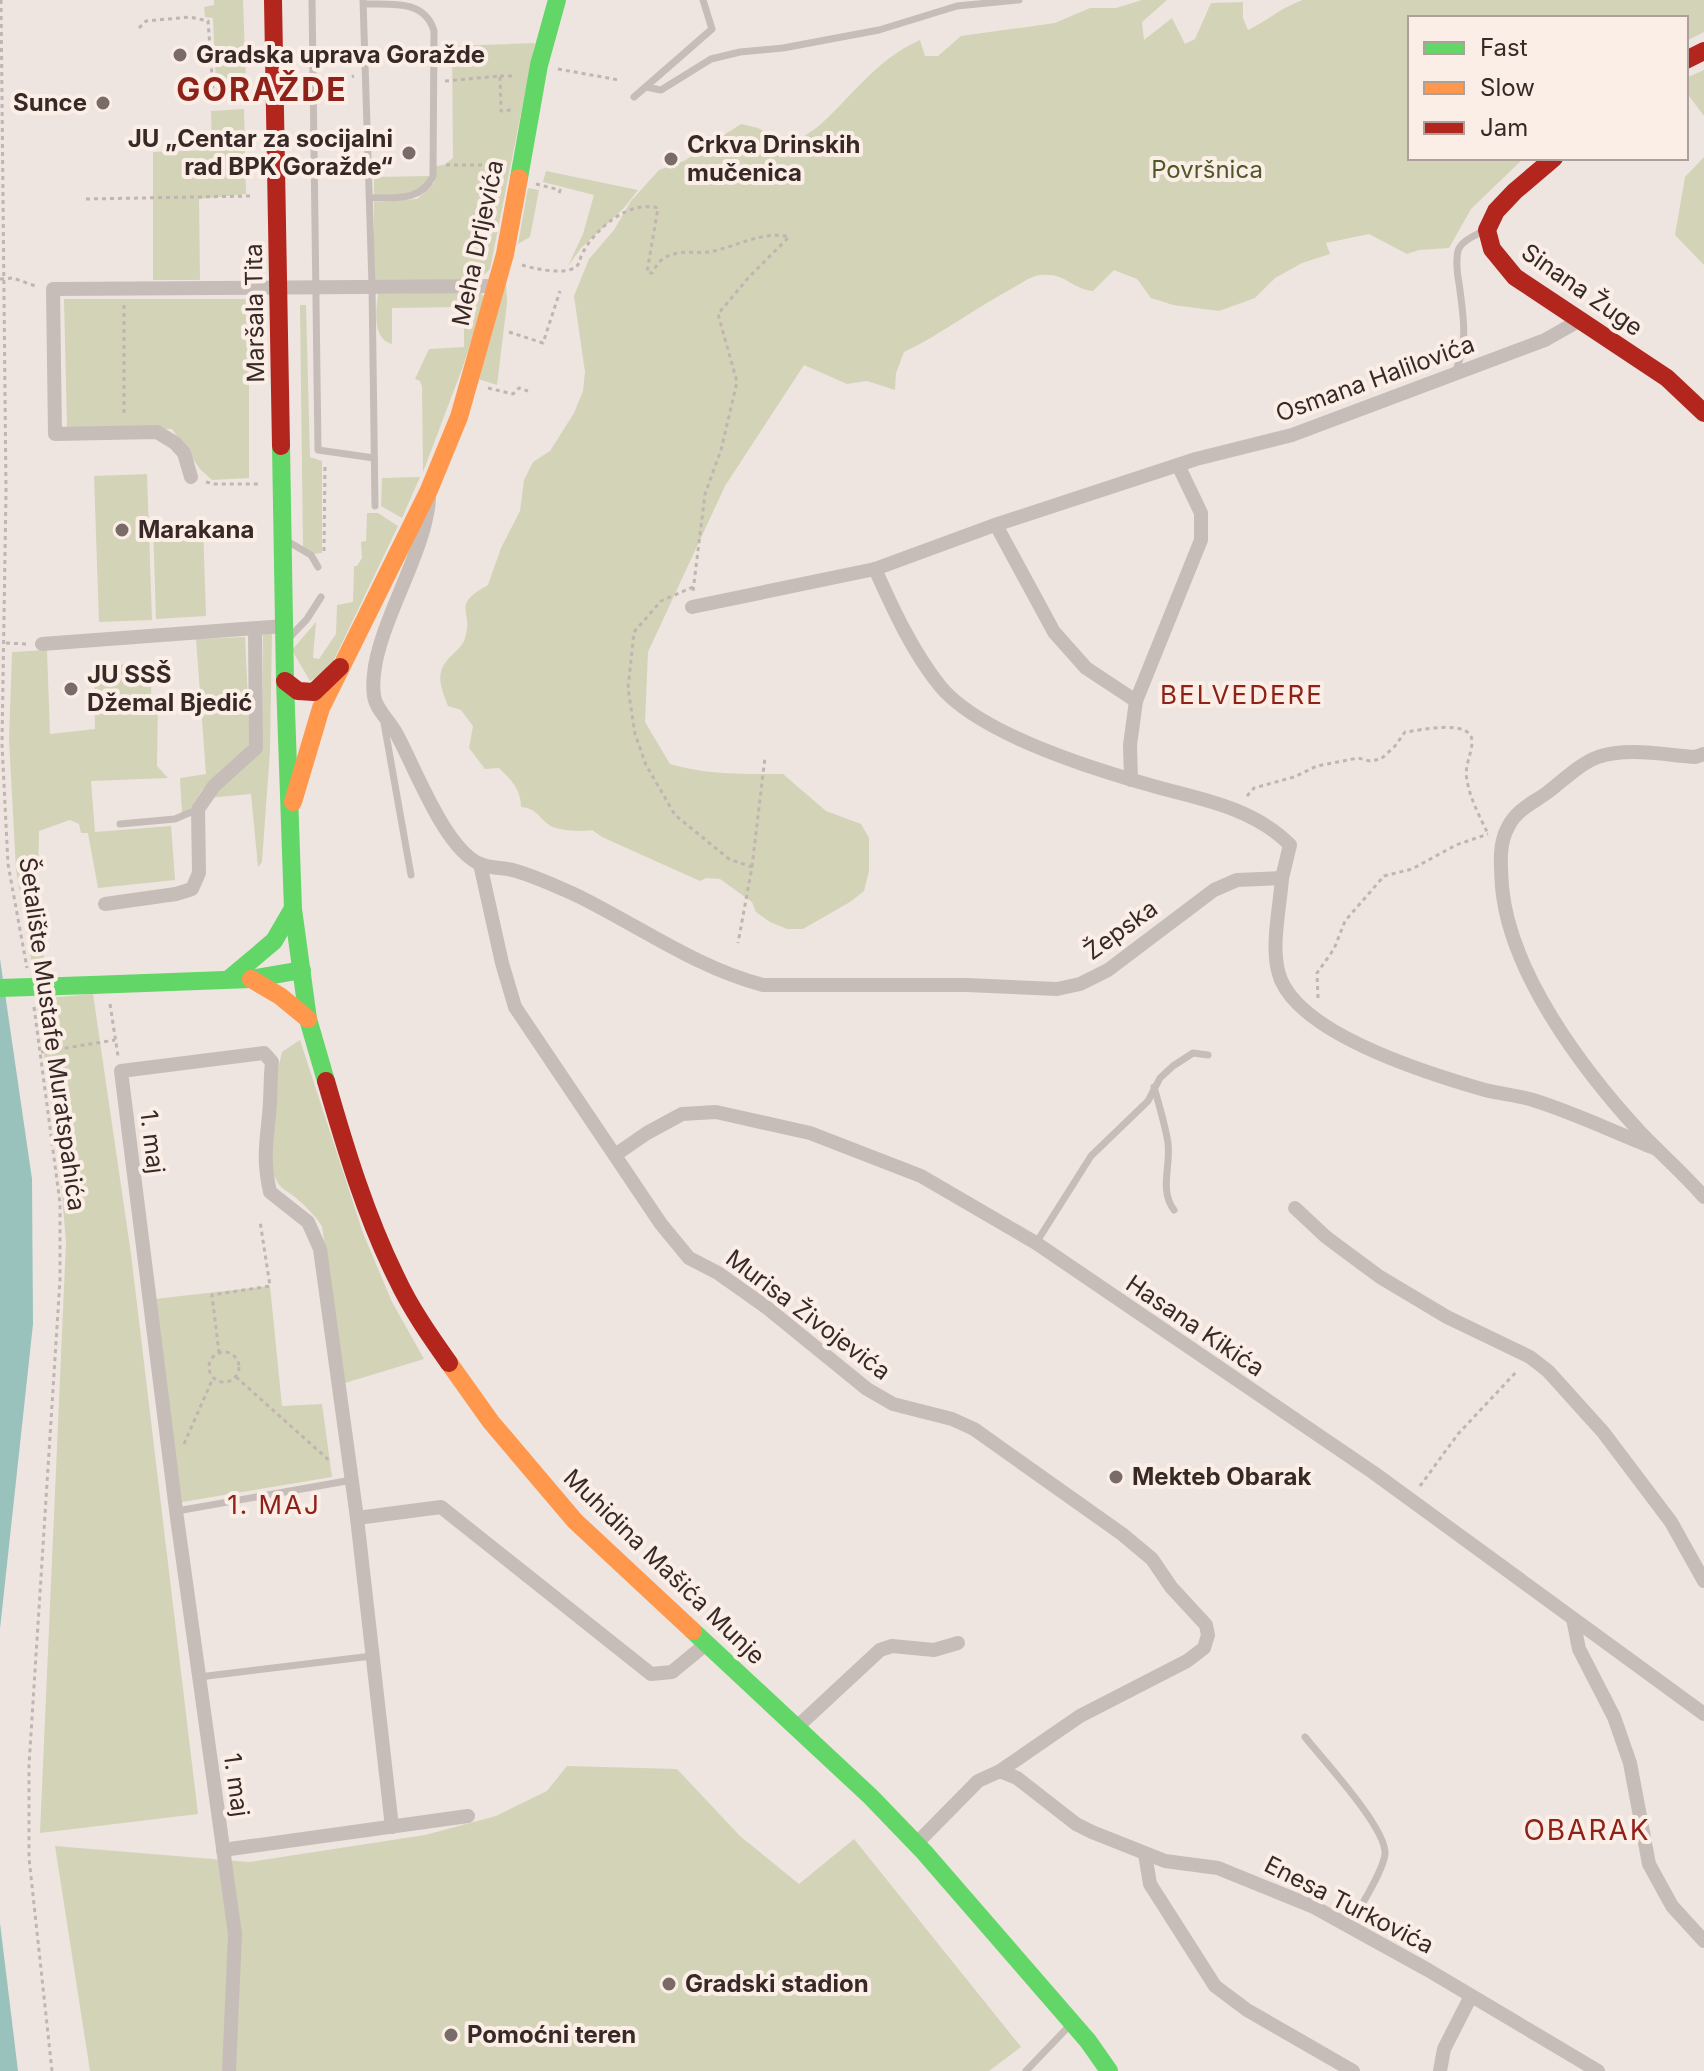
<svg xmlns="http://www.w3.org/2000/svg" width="1704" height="2071" viewBox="0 0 1704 2071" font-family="Inter,sans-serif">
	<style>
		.green { fill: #d3d3b8 }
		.water { fill: #9ac2bc }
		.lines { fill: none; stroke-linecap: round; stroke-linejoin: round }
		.path { stroke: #c0b5b1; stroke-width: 3; stroke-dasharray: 4 4; stroke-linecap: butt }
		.lane { stroke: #c7bdb8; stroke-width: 7 }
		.street { stroke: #c7bdb8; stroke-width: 14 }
		.fast { stroke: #63d668; stroke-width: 18 }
		.slow { stroke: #ff974d; stroke-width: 18 }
		.jam { stroke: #b3261e; stroke-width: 18 }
		.fast-bridge { stroke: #63d668; stroke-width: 18 }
		.poi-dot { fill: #786b68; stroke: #fbeee7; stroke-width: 3 }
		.labels { text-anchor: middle; stroke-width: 8; stroke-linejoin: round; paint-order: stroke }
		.poi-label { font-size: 24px; font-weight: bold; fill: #382927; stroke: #fbeee7; text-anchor: start }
		.park-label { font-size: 24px; fill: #4f5828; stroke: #fbeee7 }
		.street-label { font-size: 24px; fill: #382927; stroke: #fbeee7 }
		.neighbourhood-label { font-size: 26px; letter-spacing: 2px; fill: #8e2118; stroke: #fbeee7 }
		.quarter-label { font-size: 28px; letter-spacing: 2px; fill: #8e2118; stroke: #fbeee7 }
		.district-label { font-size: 32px; font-weight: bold; letter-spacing: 2px; fill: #8e2118; stroke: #fbeee7 }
	</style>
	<rect width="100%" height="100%" fill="#eee5e0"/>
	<g class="green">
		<path d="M214,0H243L246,83L216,86L213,18L205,17L204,7L214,5Z"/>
		<path d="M1142,0H1167L1142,22L1144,40L1172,18L1185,44L1195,39L1211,3L1243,2V18L1248,30C1269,20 1280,8 1303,0H1704V32L1686,41V18H1410V158H1524L1471,209L1449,248L1419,250L1407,254L1369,234L1326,243L1330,254L1302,263L1275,278L1255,298L1219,311L1173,305L1151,298L1137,279L1114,270L1093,291C1071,289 1066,273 1042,275C1032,275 1022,283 1013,288C975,308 942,334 904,352L896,373L895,390L867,381L847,384L804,365L725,486L648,652L645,722L670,764C707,775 744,774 783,774L826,811L861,824L869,838V871L864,891L850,902L803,929H787L770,922L756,912L752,902L720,879L706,878L700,881L602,837L592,830C582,832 555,831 548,824C538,816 535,808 521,807C521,789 511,780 499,768L485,769L469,748L473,726L461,710L448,706C440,685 434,672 452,655C457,650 461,647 464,641C476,610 448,607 488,585L501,548L520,511L524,480L533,462L550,451L574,413L583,391L585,372L574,296L589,259L614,230L631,201L659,170L684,161L741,124L758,128L790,145C800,138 812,132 821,124C855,93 876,60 920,40L925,56H938L961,36L1055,23L1090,8H1116Z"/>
		<path d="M535,43L490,269L478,281L374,283V202L417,199L434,183L436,166L444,165L453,158L452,46Z"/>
		<path d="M1704,70V116L1686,92V78Z"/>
		<path d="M244,109L246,194L199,199L200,280H153V152L212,150L211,111Z"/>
		<path d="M1704,157V265L1675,235L1685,177Z"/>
		<path d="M546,171L638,190L624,208L581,248L568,266L583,234L594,195L543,182Z"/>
		<path d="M429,176C420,198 394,194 374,195V177Z"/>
		<path d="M528,188L539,190L530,237L518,244Z"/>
		<path d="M505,262L507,303L497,385L475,378Z"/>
		<path d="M471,292L481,293L485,299L462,369L423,472L422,387L420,381L415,379L429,349L464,347V307L392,308V344C372,339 376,310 378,294Z"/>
		<path d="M64,299H249V478L212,480L200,469L172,429L67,428Z"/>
		<path d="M300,305H306L310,457L322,461V553L312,554L303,547Z"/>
		<path d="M147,474L152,620L99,622L94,476Z"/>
		<path d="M420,477L402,518L381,506L382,478Z"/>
		<path d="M367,513H378L398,526L329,670L310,681L292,650L316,622L313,658L319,659L336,634L337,605L353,602L354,566H357L362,558L361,542L366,541Z"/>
		<path d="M203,524L206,616L156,619L153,525Z"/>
		<path d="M272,631L270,751L262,862L258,867L251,794L208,798L262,751L263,632Z"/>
		<path d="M245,637L250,743L232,767L202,790L189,810L182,813L180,778L206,774L196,639Z"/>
		<path d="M47,650L50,734L95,729L94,664L152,665L151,696L158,697L157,766L168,778L91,781L95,832L171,826L175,880L98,888L88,833H81L79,824L70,820L39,831L38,879L27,885L31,929H40L45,964L32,965L16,869L9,740L12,652Z"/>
		<path d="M93,994L131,1254L198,1814L40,1833L66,1242L59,1160L36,999Z"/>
		<path d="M300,1040L363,1233L392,1302L424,1359L345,1383L322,1226C314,1215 306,1206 296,1198C292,1194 285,1191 281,1187C258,1161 275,1083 282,1052Z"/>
		<path d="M270,1286L282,1406L322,1404L332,1477L182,1502L154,1299Z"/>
		<path d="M567,1766L677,1769L740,1836L799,1884L854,1839L1021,2047L989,2071H90L55,1846L249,1862L425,1835L496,1816L547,1791Z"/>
	</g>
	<g class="water">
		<path d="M0,959L32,1179L33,1324L0,1629Z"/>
		<path d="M0,1923L18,2071H0Z"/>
	</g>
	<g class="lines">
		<g class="path">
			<path d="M1,0L6,491L2,744L8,864L27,968"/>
			<path d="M139,28L146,21L190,17L208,21L213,89L248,88"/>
			<path d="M558,69L619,80"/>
			<path d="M500,76H516"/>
			<path d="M344,78L354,76"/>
			<path d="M445,81L500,76L501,111L511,110"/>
			<path d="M446,165H487L486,204H495"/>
			<path d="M536,184L560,190L559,194"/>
			<path d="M86,199L251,196"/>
			<path d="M522,265C535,269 560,274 572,269C580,266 579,261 582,254C595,229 628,200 658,208L647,272L652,273C655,268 659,261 664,258C681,248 698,255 714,251C737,246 765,230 789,237L749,277L718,314L737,382L721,450L705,494L693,591"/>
			<path d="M0,279L13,278L38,287"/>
			<path d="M124,305V417"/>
			<path d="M509,332L543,343L560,291"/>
			<path d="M488,388L513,394L519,388L528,391"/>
			<path d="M206,482L215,484H259"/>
			<path d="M324,551L325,463"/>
			<path d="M693,587L661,601L634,632L628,688L635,734L646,765L675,815L729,859L752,867L738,943"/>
			<path d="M6,643L26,644"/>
			<path d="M1247,796L1254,788L1294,777L1317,766L1358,758L1370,761L1381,759L1395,746L1405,732C1418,731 1474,717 1472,743C1471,756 1464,767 1467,780C1470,799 1480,817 1488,834"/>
			<path d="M752,867L765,757"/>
			<path d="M1318,998L1317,973L1334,949L1345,921L1384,876L1412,869L1456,845L1488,834"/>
			<path d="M110,1004L118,1056"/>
			<path d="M34,1007L60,1203V1280L29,1765V1858L52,2071"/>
			<path d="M41,1052L115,1040"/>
			<circle cx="224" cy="1367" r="15"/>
			<path d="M219,1353L212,1295L270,1286L260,1221"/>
			<path d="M236,1377L331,1462"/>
			<path d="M184,1444L213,1378"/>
			<path d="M1420,1486L1458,1434L1518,1370"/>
		</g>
		<g class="lane">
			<path d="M312,0L318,450L374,458"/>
			<path d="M363,0L372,285L375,506"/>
			<path d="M364,4C393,4 425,0 434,31L433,176C421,202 395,197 370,198"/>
			<path d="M646,87L661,90L711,59L740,52L783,48L879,30L957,6L1019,0"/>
			<path d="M634,97L712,29L703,0"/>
			<path d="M1455,372C1469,343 1463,314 1459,283C1457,274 1456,260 1458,251C1461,241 1474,236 1483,231"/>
			<path d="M287,541L311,555L318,567"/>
			<path d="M289,638L307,619L321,597"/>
			<path d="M384,723L411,875"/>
			<path d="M120,824L175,819L196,810"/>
			<path d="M1154,1087C1159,1105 1165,1124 1168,1143C1171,1166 1159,1190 1174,1210"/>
			<path d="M1036,1243L1091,1156L1148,1101L1160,1078L1173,1066L1193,1053L1208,1055"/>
			<path d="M177,1511L352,1480"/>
			<path d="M199,1677L372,1656"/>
			<path d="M1305,1737C1323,1760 1387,1828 1385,1854C1383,1871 1358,1912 1348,1926"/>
			<path d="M1026,2071L1071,2024"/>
		</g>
		<g class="street">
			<path d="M191,477L184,453L175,443L157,432L55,434L53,289L497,286"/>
			<path d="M429,499C425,560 366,639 374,696C376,710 390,721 396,733C415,767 444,848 480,864C491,869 505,867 516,871C537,877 558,887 578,896C639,926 697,968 763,985H967L1057,989L1080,984L1108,970L1214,890L1237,880L1282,878C1280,909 1269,951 1281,980C1305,1036 1429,1074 1485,1090C1501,1094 1517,1095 1533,1100C1575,1113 1616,1133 1657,1149"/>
			<path d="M996,525L1054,632L1086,668L1136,701"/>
			<path d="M875,569C893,609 912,651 940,686C981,736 1102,772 1164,789C1208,800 1257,811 1290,845L1282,878"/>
			<path d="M692,607L875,569L992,526L1196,459L1292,435L1545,340L1582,319"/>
			<path d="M42,644L284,626"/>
			<path d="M1704,754L1695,757C1665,755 1628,747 1598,757C1579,764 1564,780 1548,792C1533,803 1517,809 1508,827C1498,845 1501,867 1502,887C1510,973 1582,1069 1640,1132C1661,1154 1684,1174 1704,1197"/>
			<path d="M1131,780L1130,745L1136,701L1201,540V513L1178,465"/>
			<path d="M480,864L502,963L515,1007L661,1224L689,1258L718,1273L766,1307L867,1389L893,1404L952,1419L974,1429L1122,1534L1152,1559L1171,1587L1206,1625L1208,1635L1204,1648L1187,1661L1080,1716L1000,1771"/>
			<path d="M105,904L176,894L192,889L199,873L198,809L214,786L256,748L255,629"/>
			<path d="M615,1155L647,1133L682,1114L716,1112L810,1133L921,1176L1036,1243L1374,1473L1704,1714"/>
			<path d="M1295,1208L1326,1237L1380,1277L1447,1317L1530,1357L1548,1371L1603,1432L1671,1522L1704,1581"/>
			<path d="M357,1518L441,1507L651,1674L672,1672L706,1644"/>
			<path d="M1573,1619L1579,1649L1614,1717L1630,1763L1649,1864L1672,1906L1704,1941"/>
			<path d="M796,1728L880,1650L892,1646L934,1650L958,1643"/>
			<path d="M916,1844L978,1781L1000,1771L1017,1778L1076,1824L1092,1832L1165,1861L1218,1868L1314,1907L1428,1970L1598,2071"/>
			<path d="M223,1850L468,1816"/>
			<path d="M1145,1854L1150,1884L1215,1986L1247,2010L1353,2071"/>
			<path d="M229,2071L235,1934L177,1518L121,1071L264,1053L272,1062C270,1080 271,1097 269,1115C266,1146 263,1160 270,1192L308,1222L320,1249L357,1518L392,1827"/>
			<path d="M1440,2071L1444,2049L1471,1996"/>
		</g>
		<g class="fast">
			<path d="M519,178L539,65L557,0"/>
			<path d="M281,446L285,681L293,909L308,1019L326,1081"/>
			<path d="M229,979L274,941L292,910"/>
			<path d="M92,985L251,979L302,970"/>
			<path d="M693,1631L871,1797L924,1852L1088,2041L1109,2071"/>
		</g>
		<g class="slow">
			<path d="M293,802L321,708L429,490L459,417L505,254L519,178"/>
			<path d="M251,979L280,996L308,1019"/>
			<path d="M449,1363L491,1422L575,1521L693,1631"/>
		</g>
		<g class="jam">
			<path d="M273,0L281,446"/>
			<path d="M1686,60L1704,51"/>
			<path d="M1554,158L1515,191L1496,211L1487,230L1492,249L1515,277L1667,378L1704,413"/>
			<path d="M285,681L298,691L314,692L340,667"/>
			<path d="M326,1081C345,1147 366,1217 397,1279C411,1309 430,1336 449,1363"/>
		</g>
		<path class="fast-bridge" d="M0,988L92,985"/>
	</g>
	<g class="poi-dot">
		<circle cx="180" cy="55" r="8"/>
		<circle cx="103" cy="103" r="8"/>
		<circle cx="409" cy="153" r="8"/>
		<circle cx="671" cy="159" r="8"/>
		<circle cx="122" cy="530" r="8"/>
		<circle cx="71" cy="689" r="8"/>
		<circle cx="1116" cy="1477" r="8"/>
		<circle cx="669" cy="1984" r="8"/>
		<circle cx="451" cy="2035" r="8"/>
	</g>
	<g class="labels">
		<g class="poi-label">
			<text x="196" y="63">Gradska uprava Goražde</text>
			<text x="87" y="111" text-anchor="end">Sunce</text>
			<text x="393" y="147" text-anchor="end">JU „Centar za socijalni<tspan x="393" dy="28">rad BPK Goražde“</tspan></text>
			<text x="687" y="153">Crkva Drinskih<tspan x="687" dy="28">mučenica</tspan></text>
			<text x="138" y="538">Marakana</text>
			<text x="87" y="683">JU SSŠ<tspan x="87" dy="28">Džemal Bjedić</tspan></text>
			<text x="1132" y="1485">Mekteb Obarak</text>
			<text x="685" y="1992">Gradski stadion</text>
			<text x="467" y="2043">Pomoćni teren</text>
		</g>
		<g class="park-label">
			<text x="1207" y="178">Površnica</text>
		</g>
		<g class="street-label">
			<text transform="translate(478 243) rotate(-78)" y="8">Meha Drljevića</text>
			<text transform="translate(1582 290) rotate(35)" y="8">Sinana Žuge</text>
			<text transform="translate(255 313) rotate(-91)" y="8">Maršala Tita</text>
			<text transform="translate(1375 379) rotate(-20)" y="8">Osmana Halilovića</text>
			<text transform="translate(1121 930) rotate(-36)" y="8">Žepska</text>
			<text transform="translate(52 1034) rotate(82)" y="8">Šetalište Mustafe Muratspahića</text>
			<text transform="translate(152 1142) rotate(83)" y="8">1. maj</text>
			<text transform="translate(808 1315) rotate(37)" y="8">Murisa Živojevića</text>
			<text transform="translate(1195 1326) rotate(34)" y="8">Hasana Kikića</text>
			<text transform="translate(664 1567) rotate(44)" y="8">Muhidina Mašića Munje</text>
			<text transform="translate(236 1785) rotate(82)" y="8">1. maj</text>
			<text transform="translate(1349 1905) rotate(27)" y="8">Enesa Turkovića</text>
		</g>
		<g class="neighbourhood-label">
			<text x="1242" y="704">BELVEDERE</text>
			<text x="274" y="1514">1. MAJ</text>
		</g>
		<g class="quarter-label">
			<text x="1587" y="1840">OBARAK</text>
		</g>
		<g class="district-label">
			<text x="262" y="101">GORAŽDE</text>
		</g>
	</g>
	<rect x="1408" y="16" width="280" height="144" fill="#fbeee7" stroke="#ad9f9a" stroke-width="2"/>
	<rect x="1424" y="42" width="40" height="12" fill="#63d668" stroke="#ad9f9a" stroke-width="2"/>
	<text x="1480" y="56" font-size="24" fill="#382927">Fast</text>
	<rect x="1424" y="82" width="40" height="12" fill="#ff974d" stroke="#ad9f9a" stroke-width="2"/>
	<text x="1480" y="96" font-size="24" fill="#382927">Slow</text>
	<rect x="1424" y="122" width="40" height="12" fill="#b3261e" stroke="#ad9f9a" stroke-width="2"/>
	<text x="1480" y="136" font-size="24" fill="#382927">Jam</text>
</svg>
